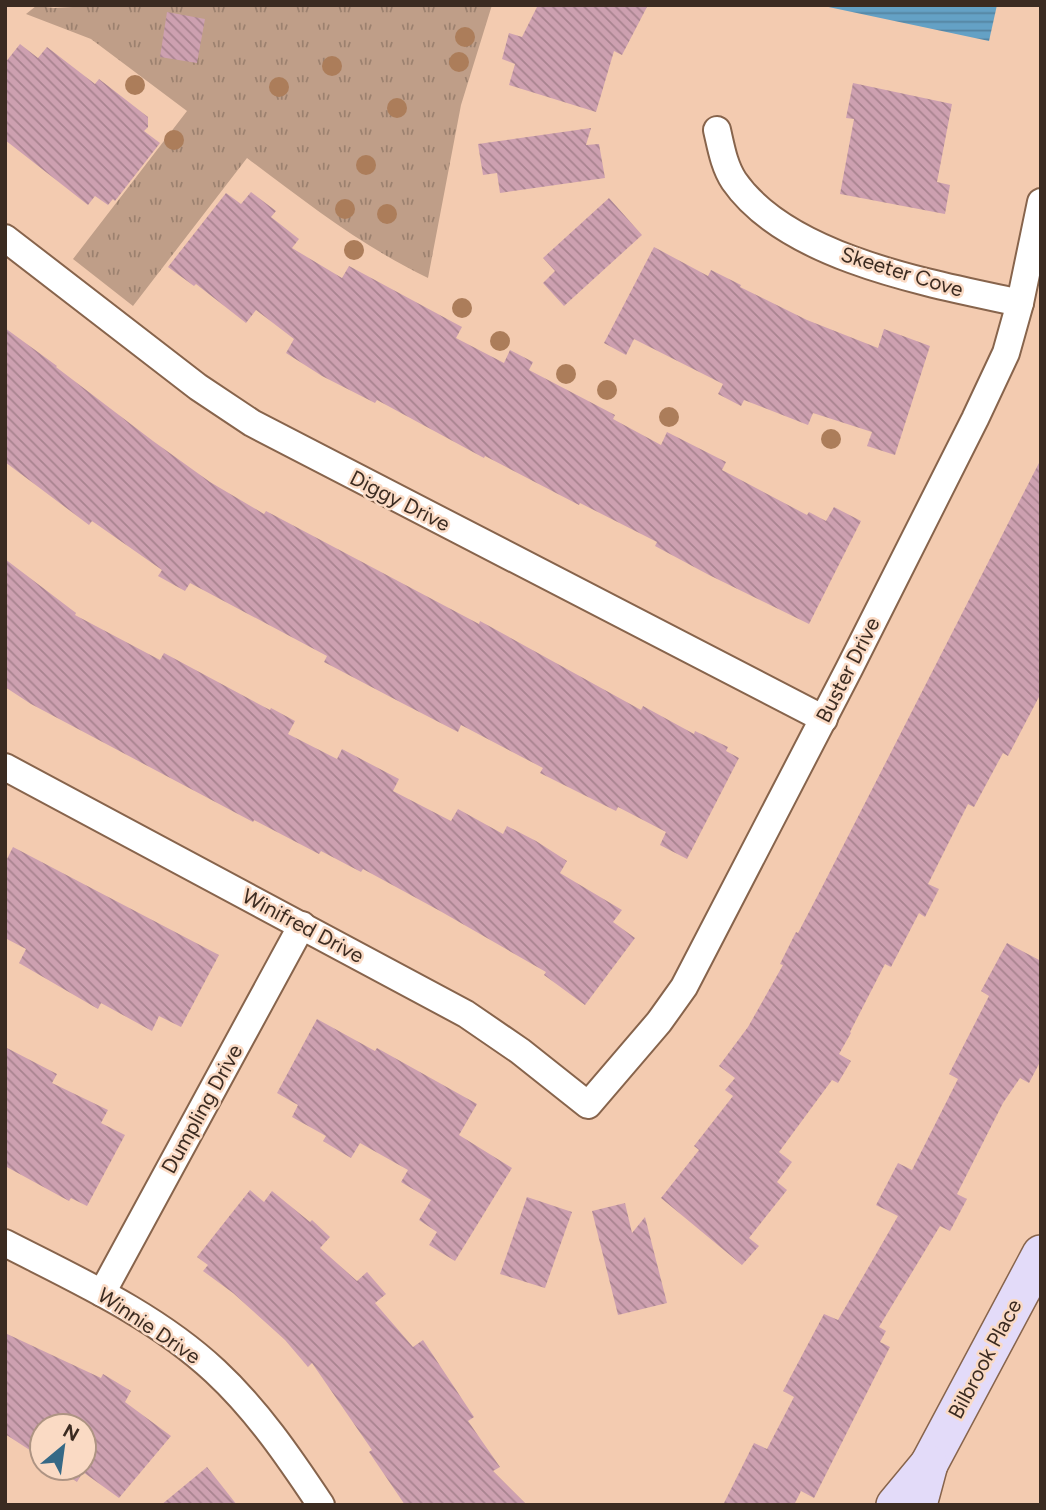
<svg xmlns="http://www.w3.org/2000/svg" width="1046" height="1510" viewBox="0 0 1046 1510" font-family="Figtree,sans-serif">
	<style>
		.grass { fill: url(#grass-tufts) }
		.water { fill: url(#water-rules) }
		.building { fill: url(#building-back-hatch) }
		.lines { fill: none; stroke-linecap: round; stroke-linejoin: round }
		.street-casing { stroke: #87644c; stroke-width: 30 }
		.secondary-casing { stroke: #87644c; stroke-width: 40 }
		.street { stroke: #fff; stroke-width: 26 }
		.secondary { stroke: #e3dbf9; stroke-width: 37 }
		.tree { fill: #ac7d5a }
		.labels { text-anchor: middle; stroke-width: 5; stroke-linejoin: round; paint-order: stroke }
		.street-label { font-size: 21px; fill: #3b2b21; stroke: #fadac4 }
	</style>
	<defs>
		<pattern id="grass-tufts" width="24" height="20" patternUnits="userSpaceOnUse" patternTransform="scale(1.75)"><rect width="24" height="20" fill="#bf9e88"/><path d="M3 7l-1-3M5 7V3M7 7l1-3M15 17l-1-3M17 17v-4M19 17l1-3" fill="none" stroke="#9c816f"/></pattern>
		<pattern id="water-rules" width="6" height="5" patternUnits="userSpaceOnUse" patternTransform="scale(1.75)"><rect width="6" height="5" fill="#64a1c5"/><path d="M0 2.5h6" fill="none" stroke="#5483a0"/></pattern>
		<pattern id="building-back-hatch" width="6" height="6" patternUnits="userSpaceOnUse" patternTransform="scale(1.75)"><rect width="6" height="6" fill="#cda0b0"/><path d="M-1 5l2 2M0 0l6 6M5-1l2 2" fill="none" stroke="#a8838f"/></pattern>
	</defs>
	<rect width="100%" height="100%" fill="#f3cbb0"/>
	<path class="grass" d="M110,5H492L461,105L428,278C360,245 307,203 247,158L133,306L73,259L187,111L91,39L26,14L36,6L54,8Z"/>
	<path class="water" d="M819,5H997L989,41Z"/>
	<g class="building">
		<path d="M538,5H648L622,55L614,51L596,112L509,85L515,64L502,59L509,33L522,37Z"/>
		<path d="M167,12L205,19L197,63L160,57Z"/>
		<path d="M20,44L38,58L47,47L95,84L99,79L148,117V127L144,131L160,143L115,201L113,199L108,205L95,196L88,205L5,140V63Z"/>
		<path d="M853,83L952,104L937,182L950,185L945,214L840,194L854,119L846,118Z"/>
		<path d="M591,128L586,145L599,144L605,178L500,193L497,173L483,175L478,144Z"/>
		<path d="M251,192L276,211L271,217L299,239L292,248L342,278L349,266L462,327L456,338L504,363L510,350L533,362L529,370L615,415L613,419L661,445L667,432L726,462L722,470L807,515L809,512L826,521L834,507L861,521L809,624L709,575L655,546L657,542L580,503L579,505L485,456L484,458L377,400L375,403L322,376L286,353L294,339L256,310L246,323L196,284L194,286L168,267L226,193L241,204Z"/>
		<path d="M609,198L642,235L564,306L543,283L555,271L543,258Z"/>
		<path d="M654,247L708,276L711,270L741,285L740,287L807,320L878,348L884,329L930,346L895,455L867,446L872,432L813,413L808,425L744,400L741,406L718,394L723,384L634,339L626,355L604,343Z"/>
		<path d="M5,328L57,366L56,367L153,441L210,482L264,514L266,511L479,624L480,621L641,710L643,706L694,734L695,731L728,747L726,751L739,758L687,859L660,845L666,832L618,807L616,811L540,773L543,768L461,725L458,732L400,702L324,662L327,656L190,583L185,591L158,576L162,570L92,521L89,525L5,462Z"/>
		<path d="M1041,459V693L1008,756L1003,753L974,807L968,804L928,884L939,889L925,917L919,913L891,967L885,964L850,1032L851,1033L839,1054L851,1061L838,1083L832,1080L779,1152L792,1162L777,1182L787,1190L749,1238L759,1246L742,1265L661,1198L699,1150L694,1146L733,1096L725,1090L735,1078L719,1066L748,1027L783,965L780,964L796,932L798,933L819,893Z"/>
		<path d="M5,559L76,613L75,615L160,660L164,653L270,710L271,708L295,721L288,734L337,759L342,749L399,779L393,791L451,821L458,809L503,834L507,826L536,841L567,861L560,873L622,910L613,922L635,938L585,1005L544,975L546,972L440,911L363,869L361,872L321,851L319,854L254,820L253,822L31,704L5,687Z"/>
		<path d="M13,847L219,955L181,1027L159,1016L152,1031L101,1003L98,1009L19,963L26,949L5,938V863Z"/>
		<path d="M1007,943L1041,961V1060L1029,1083L1020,1078L1003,1103L957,1194L967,1199L950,1231L940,1226L879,1327L886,1331L880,1342L890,1347L814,1498L801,1491L794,1505H723L754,1443L767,1449L794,1397L783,1391L824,1314L838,1320L898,1216L876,1205L898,1163L912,1170L958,1079L949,1074L989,996L981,991Z"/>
		<path d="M317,1019L375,1051L377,1048L477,1104L459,1135L512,1168L455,1261L429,1245L437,1232L419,1220L431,1200L401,1182L408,1170L360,1143L351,1158L323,1141L326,1136L292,1117L298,1105L277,1093Z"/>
		<path d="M5,1047L57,1074L52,1083L108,1110L101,1123L125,1135L87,1206L71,1198L69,1201L5,1166Z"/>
		<path d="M250,1190L264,1202L272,1191L310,1222L312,1220L330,1237L320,1248L357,1281L367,1272L386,1294L375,1303L413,1347L423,1340L474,1417L468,1421L500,1467L493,1471L527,1505H405L369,1452L372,1450L312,1363L308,1367L285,1340L233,1293L203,1271L208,1265L197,1257Z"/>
		<path d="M527,1197L572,1212L545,1288L500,1274Z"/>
		<path d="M625,1203L632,1233L645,1217L667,1303L618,1315L592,1211Z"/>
		<path d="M5,1333L101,1378L103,1374L131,1391L125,1402L171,1436L119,1498L83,1472L77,1482L57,1468H84V1426H42V1458L5,1434Z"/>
		<path d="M207,1467L237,1505H161Z"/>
	</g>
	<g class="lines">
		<defs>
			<g id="street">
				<path d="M717,130C721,147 724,166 734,181C788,259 933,284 1020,303"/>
				<path d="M5,238L198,387L252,423L824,719"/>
				<path d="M5,767L466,1014L520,1051L588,1105L659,1022L684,987L849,669L975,419L1006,353L1020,303L1041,202"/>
				<path d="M5,1243C77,1280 155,1315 215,1371C257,1410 289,1457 321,1505"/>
				<path d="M102,1293L302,925"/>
			</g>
			<g id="secondary">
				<path d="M929,1464L1041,1254"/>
				<path d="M895,1505L929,1464L918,1505"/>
			</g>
		</defs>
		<use href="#street" class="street-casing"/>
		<use href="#secondary" class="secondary-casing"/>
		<use href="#street" class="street"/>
		<use href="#secondary" class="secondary"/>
	</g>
	<g class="tree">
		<circle cx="465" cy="37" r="10"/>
		<circle cx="459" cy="62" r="10"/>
		<circle cx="332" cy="66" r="10"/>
		<circle cx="135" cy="85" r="10"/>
		<circle cx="279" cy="87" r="10"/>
		<circle cx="397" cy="108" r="10"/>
		<circle cx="174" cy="140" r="10"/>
		<circle cx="366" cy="165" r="10"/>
		<circle cx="345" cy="209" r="10"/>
		<circle cx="387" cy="214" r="10"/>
		<circle cx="354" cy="250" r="10"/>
		<circle cx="462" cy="308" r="10"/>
		<circle cx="500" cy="341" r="10"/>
		<circle cx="566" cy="374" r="10"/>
		<circle cx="607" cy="390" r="10"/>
		<circle cx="669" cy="417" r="10"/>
		<circle cx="831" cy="439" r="10"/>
	</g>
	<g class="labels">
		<g class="street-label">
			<text transform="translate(902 272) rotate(17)" y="7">Skeeter Cove</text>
			<text transform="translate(400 501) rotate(27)" y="7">Diggy Drive</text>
			<text transform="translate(848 670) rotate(-63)" y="7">Buster Drive</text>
			<text transform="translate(303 926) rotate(28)" y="7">Winifred Drive</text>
			<text transform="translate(202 1109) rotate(-61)" y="7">Dumpling Drive</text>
			<text transform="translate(149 1326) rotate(34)" y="7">Winnie Drive</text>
			<text transform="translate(985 1359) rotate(-62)" y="7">Bilbrook Place</text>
		</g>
	</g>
	<rect width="1046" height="1510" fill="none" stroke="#3b2b21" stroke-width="14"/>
	<g transform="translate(63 1447) rotate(29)"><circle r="33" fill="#fadac4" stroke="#ae9483" stroke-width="2"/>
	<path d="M0-5L12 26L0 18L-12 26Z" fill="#366986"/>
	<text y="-10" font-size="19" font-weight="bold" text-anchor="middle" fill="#3b2b21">N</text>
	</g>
</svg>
